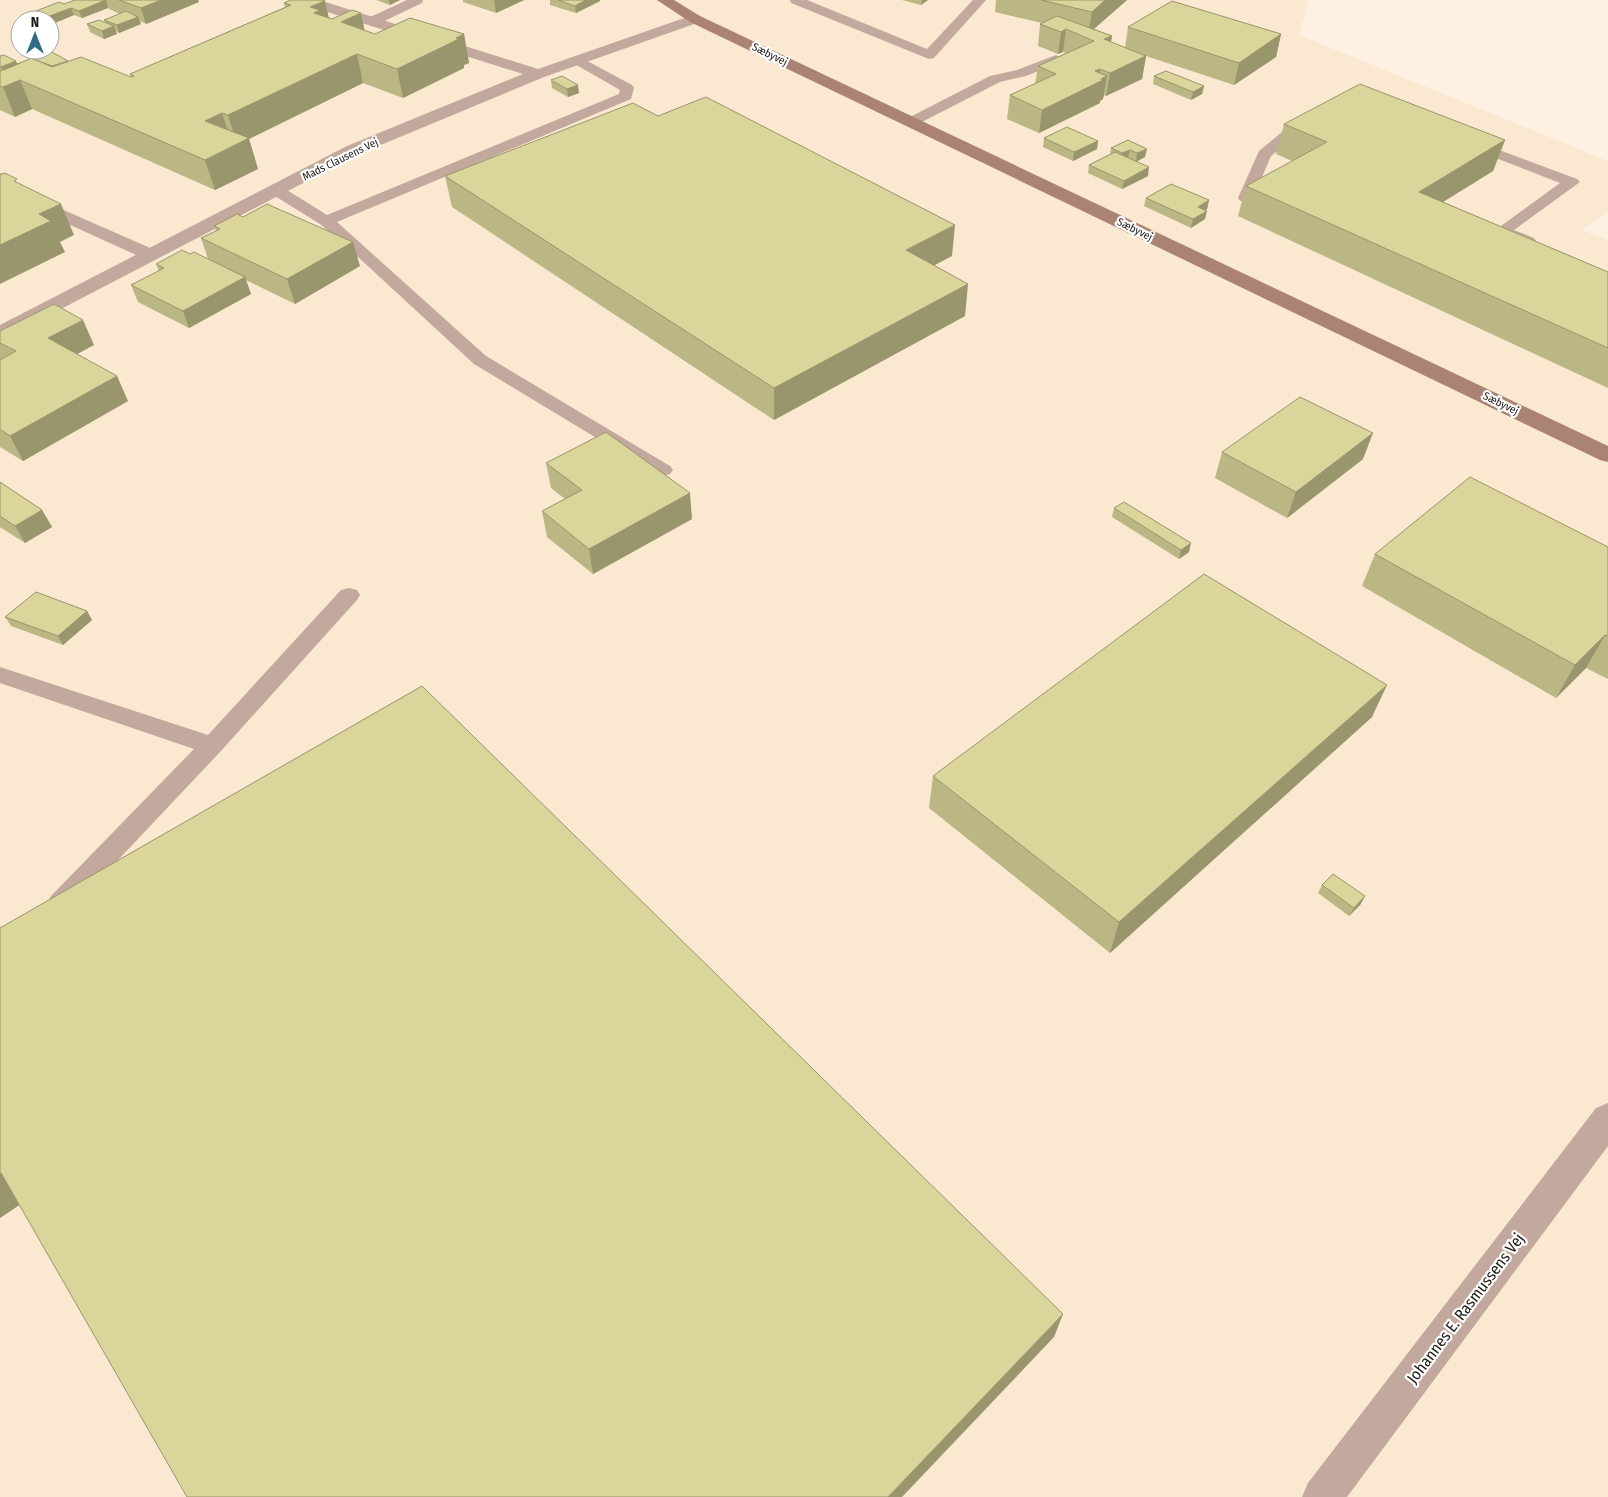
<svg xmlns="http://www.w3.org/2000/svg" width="1608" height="1497" viewBox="0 0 1608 1497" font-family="'Fira Sans Condensed',sans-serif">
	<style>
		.built { fill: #fae8d1; fill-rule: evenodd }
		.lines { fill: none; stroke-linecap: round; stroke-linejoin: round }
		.lane { fill: #c3a89e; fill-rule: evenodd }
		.street { fill: #c3a89e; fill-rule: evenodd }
		.secondary { fill: #aa8375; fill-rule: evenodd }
		.wall { fill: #bbb784 }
		.shaded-wall { fill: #99956c }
		.building { fill: #dad59a; stroke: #99956c }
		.labels { text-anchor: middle; stroke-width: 4.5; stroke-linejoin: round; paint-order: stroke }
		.far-street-label { font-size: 11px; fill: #201b16; stroke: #fff }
		.near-street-label { font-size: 16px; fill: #201b16; stroke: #fff }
	</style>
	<rect width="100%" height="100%" fill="#fef1e1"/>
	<path class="built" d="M0,0H1309L1299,35L1608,161V212L1582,230L1608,240V1497H0ZM20,20H50V50H20Z"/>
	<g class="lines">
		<g class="lane">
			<path d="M407,0H423L422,3L376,25L371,26L364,22L366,19Z"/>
			<path d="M790,0H807L927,49L973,0H986L934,58L929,59L791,3Z"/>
			<path d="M1056,55L1063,59L1061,62L1026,76L1000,82L916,125H906L904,122L906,119L990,76L1017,70Z"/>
			<path d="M578,56L632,85L634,88L631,99L337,222L486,356L670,466L673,470L670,474L663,476L656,474L474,364L344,244L320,224L270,193L268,190L270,187H282L327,215L619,94L620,90L573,63L571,60Z"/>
			<path d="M1306,118L1311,119L1313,122L1271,156L1252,201H1240L1238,198L1259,151L1294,122Z"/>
			<path d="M1470,139L1577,179L1580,182L1514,230L1534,238L1536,241L1534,244H1522L1496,234L1494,231L1560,183L1465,146L1463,143L1465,140Z"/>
			<path d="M0,182L157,251L159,255L157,259H145L0,193Z"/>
			<path d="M349,588L357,590L360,595L357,600L220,752L69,912L60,915L51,912L47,904L51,896L194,749L0,683V667L208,735L341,590Z"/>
		</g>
		<g class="street">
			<path d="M297,0H319L538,69L690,16H700L703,19L700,22L544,77L359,154L7,337L0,339V325L347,146L523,74L299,3Z"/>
			<path d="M1608,1103V1146L1347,1497H1302L1308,1483L1596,1108Z"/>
		</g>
		<path class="secondary" d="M657,0H674L700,16L1608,446V462L1600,460L690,22Z"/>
	</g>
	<g class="wall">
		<path d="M75,0H198L199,2L146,24L140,21L141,24L119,33L116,31L117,34L104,39L90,32L87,24L105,22L104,20L120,14L109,9L108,8L82,18L74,15L50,25V20H34L31,13L64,4Z"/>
		<path d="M376,0H400L390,5Z"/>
		<path d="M463,0H524L496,13L463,2Z"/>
		<path d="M550,0H600V1L576,13L550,5Z"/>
		<path d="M902,0H928L921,5Z"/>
		<path d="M996,0H1127L1094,29L1112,36L1111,42L1125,48L1128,27L1281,34L1276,57L1234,85L1146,56L1142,79L1106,96L1104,95L1103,99L1100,101V103L1039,133L1007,119L1010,95L1035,84L1038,66L1066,53L1063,52L1058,54L1038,46L1040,24L1042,23L995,12Z"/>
		<path d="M325,1L329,18L375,34H464L469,63L464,65V68L403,98L363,83L249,139L258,169L215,190L32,109L15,117L0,110V56L18,64L68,61L131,77L130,74L285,7L284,3Z"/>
		<path d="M20,24V37L16,35L13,28Z"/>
		<path d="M1154,76L1204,86L1202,94L1191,100L1153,84Z"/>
		<path d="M551,80L579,93L568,97L552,88Z"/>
		<path d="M658,116L952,256L934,265L965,316L774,420L452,207L445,176Z"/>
		<path d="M1284,124L1505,140L1493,171L1443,202L1608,272V388L1238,216L1246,186L1292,161L1276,154Z"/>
		<path d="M1044,138L1098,141L1097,149L1073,161L1043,147Z"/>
		<path d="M1128,140L1145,157L1136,161L1148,176L1122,189L1088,173L1089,165L1110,154L1111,148Z"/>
		<path d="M1146,198L1209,200L1207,209L1205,210V219L1191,228L1144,206Z"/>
		<path d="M214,226L360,266L295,304L246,280L251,294L189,328L138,302L131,285L159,271L156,264L190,254L208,259L201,238L216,231Z"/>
		<path d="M0,331L94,345L77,354L128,401L23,461L0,447Z"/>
		<path d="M1222,452L1363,459L1287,518L1215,478Z"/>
		<path d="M546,463L692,519L593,574L547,537L542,511L565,499L551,488Z"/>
		<path d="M0,482L42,510L52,527L25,543L0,527Z"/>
		<path d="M1114,508L1189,552L1179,559L1112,517Z"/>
		<path d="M1608,547V679L1586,668L1556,698L1362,586L1375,554Z"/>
		<path d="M87,611L92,620L63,645L11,626L5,617Z"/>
		<path d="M1372,717L1110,953L929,808L933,776Z"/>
		<path d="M1322,885L1365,896L1360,905L1349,916L1318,893Z"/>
	</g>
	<g class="shaded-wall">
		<path d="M106,0L108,8L82,18L79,11Z"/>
		<path d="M161,0H198L199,2L146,24L141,8Z"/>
		<path d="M389,0H400L390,5Z"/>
		<path d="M494,0H524L496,13Z"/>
		<path d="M586,0H600V1L576,13L575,6Z"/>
		<path d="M922,0H928L921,5Z"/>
		<path d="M1105,0H1127L1088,34L1092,12Z"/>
		<path d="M325,1L331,29L327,39L310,7Z"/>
		<path d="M71,8L74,15L50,25V20H45L44,18Z"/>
		<path d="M361,13L367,42L341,22Z"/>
		<path d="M138,17L141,24L119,33L117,25Z"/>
		<path d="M114,26L117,34L104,39L102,31Z"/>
		<path d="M1066,29L1063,52L1058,54L1061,32Z"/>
		<path d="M464,34L469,63L464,65V68L403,98L397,69Z"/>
		<path d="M1281,34L1276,57L1234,85L1239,63Z"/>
		<path d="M1112,36L1108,58L1104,39Z"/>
		<path d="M357,54L363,83L249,139L258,169L215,190L205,160L237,144L228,115Z"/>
		<path d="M1146,56L1142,79L1106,96L1110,73Z"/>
		<path d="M16,61L20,69L4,75L1,67Z"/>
		<path d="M1100,69L1098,83L1101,79L1107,76L1103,99L1100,101V103L1039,133L1042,110L1095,71Z"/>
		<path d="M20,80L32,109L15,117L3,87Z"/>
		<path d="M578,85L579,93L568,97L567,89Z"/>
		<path d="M1204,86L1202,94L1191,100L1193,92Z"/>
		<path d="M222,113L232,143L205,121Z"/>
		<path d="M1505,140L1493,171L1409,223L1419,192Z"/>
		<path d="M1098,141L1097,149L1073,161L1074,152Z"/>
		<path d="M1147,149L1145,157L1136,162L1137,153Z"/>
		<path d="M1130,150L1128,158L1121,162L1122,153Z"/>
		<path d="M1149,167L1148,176L1122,189L1124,181Z"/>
		<path d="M1209,200L1207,209L1196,215L1198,207Z"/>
		<path d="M61,204L74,235L60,242L65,252L0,284V245L39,214Z"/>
		<path d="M1207,211L1205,219L1191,228L1193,219Z"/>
		<path d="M955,225L952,256L904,281L906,250Z"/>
		<path d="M353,242L360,266L295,304L287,279Z"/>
		<path d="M245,277L251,294L189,328L183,311Z"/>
		<path d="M968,284L965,316L774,420V388Z"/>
		<path d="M83,320L94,345L60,363L48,338Z"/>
		<path d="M117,376L128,401L23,461L10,436Z"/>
		<path d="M1373,433L1363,459L1287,518L1296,492Z"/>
		<path d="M690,493L692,519L593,574L589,549Z"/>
		<path d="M42,510L52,527L25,543L15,526Z"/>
		<path d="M1191,543L1189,552L1179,559L1181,550Z"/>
		<path d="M87,611L92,620L63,645L58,636Z"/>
		<path d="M1605,635L1586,668L1556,698L1575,665Z"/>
		<path d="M1387,685L1372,717L1110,953L1119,922Z"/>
		<path d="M1365,896L1360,905L1349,916L1354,908Z"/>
		<path d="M1,1173L27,1200L0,1218V1174Z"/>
		<path d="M1063,1314L1054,1337L902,1497H888Z"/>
	</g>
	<g class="building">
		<path d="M75,0H106L79,11L71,8L44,18L31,13L59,2L64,4Z"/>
		<path d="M119,0H161L141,8Z"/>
		<path d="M290,0H322L325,1L310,7L320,10L314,13L332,19L352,10L361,13L341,22L375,34L410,18L464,34L456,38L459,39L397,69L357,54L228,115L222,113L205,121L249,138L205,160L20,80L3,87L0,86V71L32,58L52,67L81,57L131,77L134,76L130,74L291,5L284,3Z"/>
		<path d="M558,0H586L575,6Z"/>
		<path d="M1041,0H1105L1092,12Z"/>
		<path d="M1172,1L1281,34L1239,63L1128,27Z"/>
		<path d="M126,11L138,17L117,25L104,20Z"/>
		<path d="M1057,16L1112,36L1104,39L1146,56L1110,73L1100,69L1095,71L1107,76L1101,79L1103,80L1042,110L1010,95L1056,74L1038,66L1094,41L1066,29L1061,32L1040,24Z"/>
		<path d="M99,20L114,26L102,31L87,24Z"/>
		<path d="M20,24V30L13,28Z"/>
		<path d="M52,52L68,61L52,66L33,59Z"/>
		<path d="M4,55L16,61L1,67L0,66V56Z"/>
		<path d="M20,63L4,70V69Z"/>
		<path d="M1166,71L1204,86L1193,92L1154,76Z"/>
		<path d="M562,76L578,85L567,89L551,80Z"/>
		<path d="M1360,84L1505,140L1419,192L1608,272V348L1246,186L1327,142L1284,124Z"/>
		<path d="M706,97L955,225L906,250L968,284L774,388L445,176L633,103L658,116Z"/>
		<path d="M1067,127L1098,141L1074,152L1044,138Z"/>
		<path d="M1128,140L1147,149L1137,153L1130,150L1122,153L1111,148Z"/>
		<path d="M1115,152L1149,167L1124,181L1089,165Z"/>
		<path d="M5,173L17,179L14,181L61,204L39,214L51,221L0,245V174H2Z"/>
		<path d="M1171,184L1209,200L1198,207L1207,211L1193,219L1146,198Z"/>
		<path d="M267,204L353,242L287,279L201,238L220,229L214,226L237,214L243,217Z"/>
		<path d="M182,250L190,254L194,252L245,277L183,311L131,285L164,268L156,264Z"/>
		<path d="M54,304L83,320L48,338L117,376L10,436L0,429V360L16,351L0,343V331Z"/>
		<path d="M1300,397L1373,433L1296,492L1222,452Z"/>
		<path d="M606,432L690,493L589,549L542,511L582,490L546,463Z"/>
		<path d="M1470,477L1608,547V636L1605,635L1575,665L1375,554Z"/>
		<path d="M0,482L42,510L15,526L0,516Z"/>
		<path d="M1124,502L1191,543L1181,550L1114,508Z"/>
		<path d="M1204,574L1387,685L1119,922L933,776Z"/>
		<path d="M36,592L87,611L58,636L5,617Z"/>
		<path d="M422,686L1063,1314L888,1497H187L1,1173L0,1174V928Z"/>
		<path d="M1333,874L1365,896L1354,908L1322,885Z"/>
	</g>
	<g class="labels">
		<g class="far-street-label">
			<text transform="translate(770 54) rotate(26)" y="4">Sæbyvej</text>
			<text transform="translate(340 159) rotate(-26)" y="4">Mads Clausens Vej</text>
			<text transform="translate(1135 229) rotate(26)" y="4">Sæbyvej</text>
			<text transform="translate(1501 403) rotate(26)" y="4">Sæbyvej</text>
		</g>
		<g class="near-street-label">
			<text transform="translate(1465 1308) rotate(-53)" y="6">Johannes E. Rasmussens Vej</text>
		</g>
	</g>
	<g transform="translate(35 35)"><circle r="24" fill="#ffffff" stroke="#a6a4a2"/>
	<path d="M0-4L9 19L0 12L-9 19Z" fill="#306d84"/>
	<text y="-8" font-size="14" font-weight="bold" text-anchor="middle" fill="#201b16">N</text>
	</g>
</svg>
